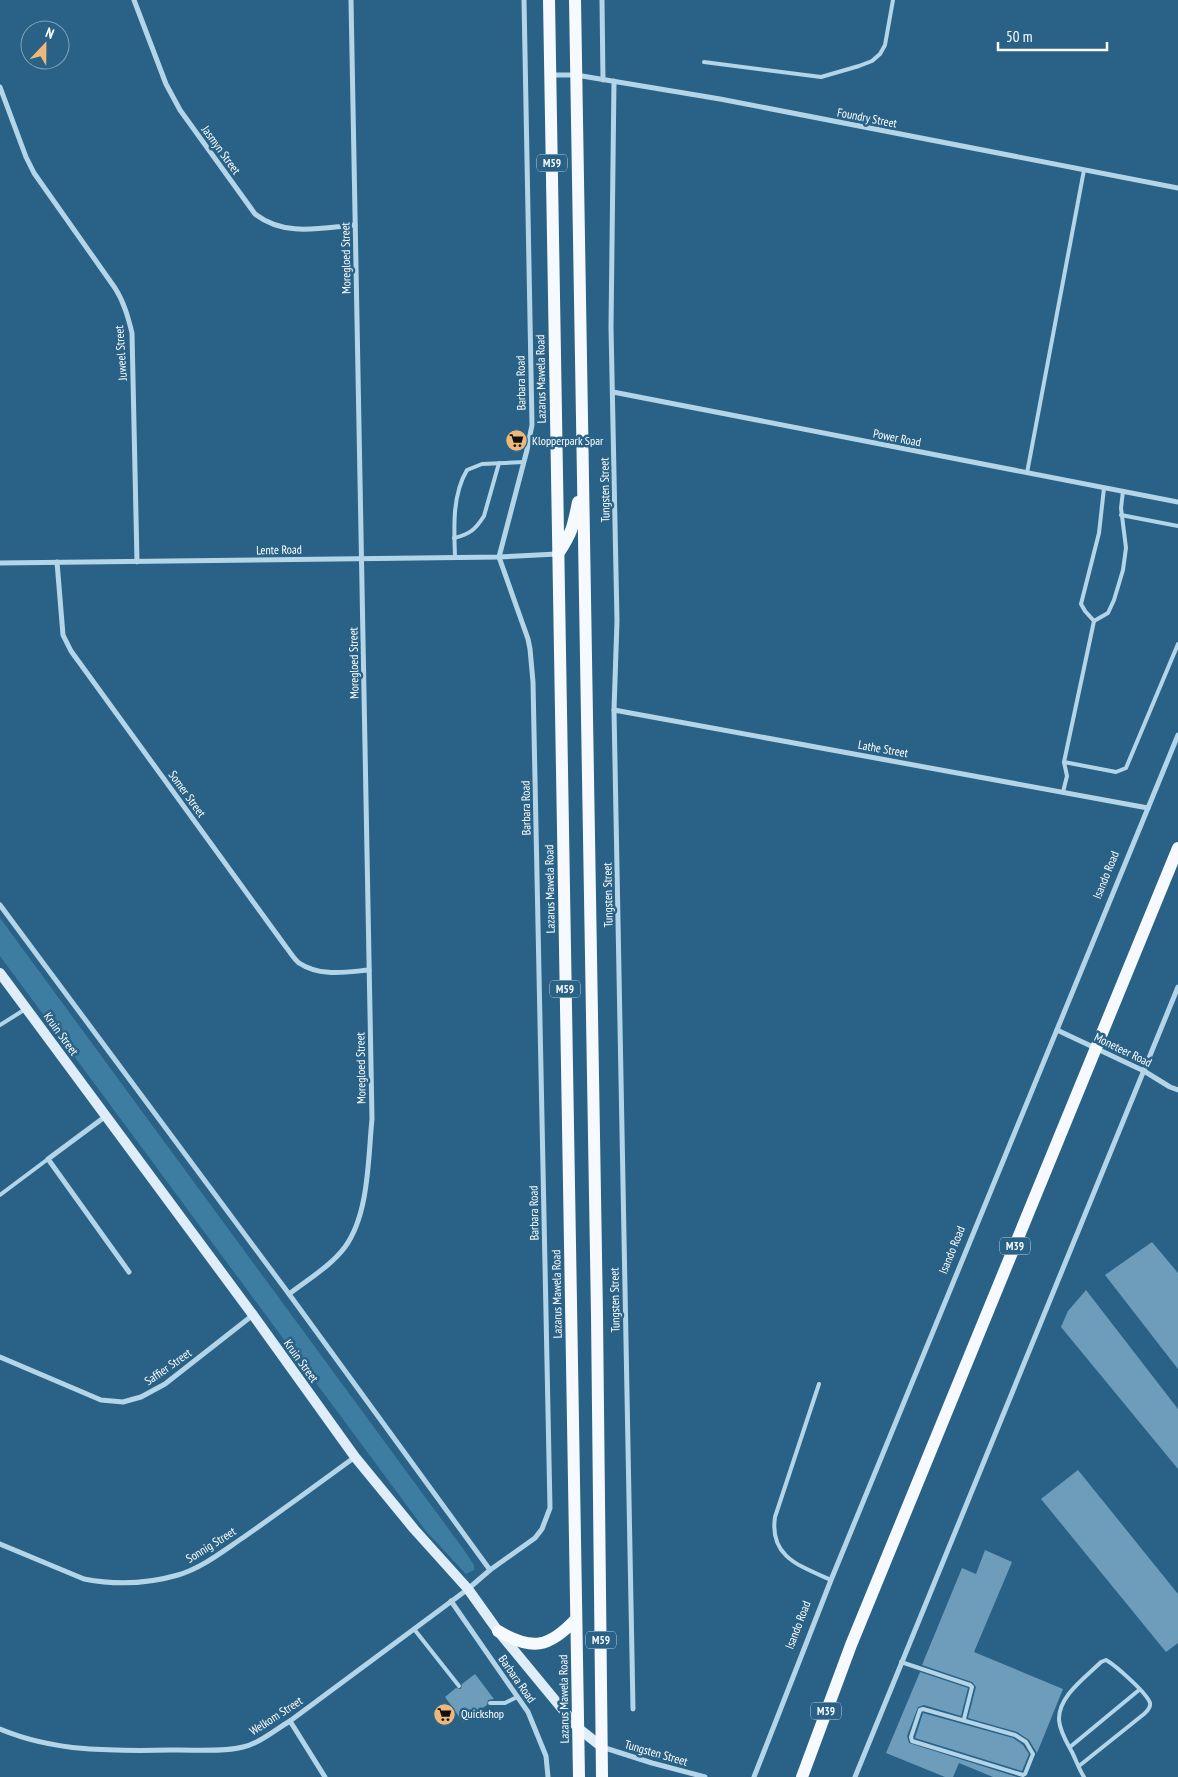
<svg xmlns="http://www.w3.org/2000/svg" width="1178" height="1777" viewBox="0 0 1178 1777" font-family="'PT Sans Narrow',sans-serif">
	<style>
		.green { fill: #3e7da2 }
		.building { fill: #6d9dba }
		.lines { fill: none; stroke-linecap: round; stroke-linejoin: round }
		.service { stroke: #b4d5e8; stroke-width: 4 }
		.minor { stroke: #b4d5e8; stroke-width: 5 }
		.secondary { stroke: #deedf7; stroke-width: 10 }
		.primary { stroke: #f6fafe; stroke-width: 12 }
		.labels { text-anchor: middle; stroke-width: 5; stroke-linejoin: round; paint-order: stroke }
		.shield { fill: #296286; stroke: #bfd0db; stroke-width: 1 }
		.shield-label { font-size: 11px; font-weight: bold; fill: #fff }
		.street-label { font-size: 12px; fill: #fff; stroke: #296286 }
		.poi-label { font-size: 12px; fill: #fff; stroke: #296286; text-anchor: start }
	</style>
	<rect width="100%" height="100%" fill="#296286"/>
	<path class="green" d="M0,918L464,1550L474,1565V1570L466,1574L425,1530L0,956Z"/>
	<g class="building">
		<path d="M1152,1242L1178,1273V1369L1105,1275Z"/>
		<path d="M1086,1290L1178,1409V1469L1061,1327L1068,1311Z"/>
		<path d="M1078,1470L1178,1594V1643L1166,1652L1041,1499Z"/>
		<path d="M985,1550L1012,1562L974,1652L1063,1689L1037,1753L1029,1740L1017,1732L968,1718L976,1687L972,1682L922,1665L962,1568L976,1574Z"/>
		<path d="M920,1672L968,1688L961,1716L924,1705L918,1707L907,1736L909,1743L1017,1777H993L959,1763L953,1777H945L886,1753Z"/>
		<path d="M475,1674L494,1699L488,1700L487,1705L463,1722L445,1697L456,1688L461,1689L462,1684Z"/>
		<path d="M923,1713L1013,1738L1023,1745L1029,1754L1022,1771L915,1738Z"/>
	</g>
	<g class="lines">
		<g class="service">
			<path d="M704,62L821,77L859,66L872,61L880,54L885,45L893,0"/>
			<path d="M1027,473L1084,170"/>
			<path d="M1121,515L1178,526"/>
			<path d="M454,538C470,534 475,530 484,516L499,463"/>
			<path d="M455,557C454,528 452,495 467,470L482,464L524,462"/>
			<path d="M1094,621L1085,611L1081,604L1099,533L1104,488"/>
			<path d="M1064,762L1116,772L1126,768L1178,644"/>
			<path d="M1063,792L1067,776L1064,762L1094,621L1108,613L1114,600L1123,570L1126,548L1121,508L1123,491"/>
			<path d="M0,1025L24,1010"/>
			<path d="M0,1195L48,1159"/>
			<path d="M819,1384L775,1517C769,1557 800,1566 831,1580"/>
			<path d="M414,1629L459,1686"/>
			<path d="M901,1662L970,1685L972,1687L964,1719"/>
			<path d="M490,1703H505L517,1697"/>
			<path d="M923,1709L1015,1735L1026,1742L1033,1754L1025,1774L1023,1775L912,1741L911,1737L920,1710Z"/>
			<path d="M1070,1747L1139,1690"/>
			<path d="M1079,1766L1144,1714C1147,1711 1151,1708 1150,1703C1147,1693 1115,1665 1106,1660L1101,1662C1086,1677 1058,1696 1059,1720C1060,1732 1067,1743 1072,1752C1076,1760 1079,1769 1084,1777"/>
		</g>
		<g class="minor">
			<path d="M134,0L166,84L180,110L255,214C285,237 320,228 355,225"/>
			<path d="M602,0L603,80"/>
			<path d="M552,75H576L720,99L1178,188"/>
			<path d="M614,81L611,327L617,621L614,710L633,1709"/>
			<path d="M0,87L26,157L34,173L115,288C124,302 128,317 132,333L137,562"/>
			<path d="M613,392L1178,502"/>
			<path d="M57,562L63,635L71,651L286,947C290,952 294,959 299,963C320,977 346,972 369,970"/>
			<path d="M0,563L499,557L557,554"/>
			<path d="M614,710L1148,808"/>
			<path d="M0,905L289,1294L490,1570"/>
			<path d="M1057,1030L1144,1071L1170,1087L1178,1090"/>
			<path d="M106,1116L48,1159L129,1272"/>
			<path d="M289,1294C307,1280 331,1266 345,1247C369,1214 368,1159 372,1119L351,0"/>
			<path d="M0,1357L101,1400L123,1402L141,1397L165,1384L253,1315"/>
			<path d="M0,1544L84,1579C115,1585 147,1584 178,1575C202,1568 223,1551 244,1537C281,1511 318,1484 355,1457"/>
			<path d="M451,1601L528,1712L546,1756L548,1777"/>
			<path d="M290,1721L325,1777"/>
			<path d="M0,1729C57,1753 117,1751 178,1750C199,1750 222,1752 243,1747C260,1743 275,1730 290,1721L468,1589L490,1570L535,1538L542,1529L550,1508L533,682L530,649L528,639L499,557L527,450L532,425L524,0"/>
			<path d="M602,1747L652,1763L705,1777"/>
			<path d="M754,1777L831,1580L1178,735"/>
			<path d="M855,1777L1178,987"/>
		</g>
		<path class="secondary" d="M0,973L253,1315L355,1457L414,1529L468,1589L498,1631L578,1728L602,1747"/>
		<g class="primary">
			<path d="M549,0L579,1777"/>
			<path d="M575,0L597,1315L602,1777"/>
			<path d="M558,554C572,533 573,527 578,502"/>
			<path d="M498,1631C532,1651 549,1648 576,1619"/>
			<path d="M802,1777L851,1645L1178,848"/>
		</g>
	</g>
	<defs>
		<symbol id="supermarket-disc" viewBox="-11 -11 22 22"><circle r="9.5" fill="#efb87b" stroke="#296286"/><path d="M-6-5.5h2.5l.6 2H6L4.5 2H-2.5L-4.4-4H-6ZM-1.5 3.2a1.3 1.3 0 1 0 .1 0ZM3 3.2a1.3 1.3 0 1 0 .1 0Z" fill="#111"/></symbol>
	</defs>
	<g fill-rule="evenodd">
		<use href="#supermarket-disc" x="504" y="428" width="25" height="25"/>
		<use href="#supermarket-disc" x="432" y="1702" width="25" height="25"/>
	</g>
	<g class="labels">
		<g class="shield">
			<rect x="537" y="154.5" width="30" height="17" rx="4"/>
			<rect x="550" y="980.5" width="30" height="17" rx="4"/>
			<rect x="1000" y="1237.5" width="30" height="17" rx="4"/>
			<rect x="586" y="1631.5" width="30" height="17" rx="4"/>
			<rect x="811" y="1702.5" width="30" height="17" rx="4"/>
		</g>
		<g class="shield-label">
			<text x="552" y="167">M59</text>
			<text x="565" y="993">M59</text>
			<text x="1015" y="1250">M39</text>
			<text x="601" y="1644">M59</text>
			<text x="826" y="1715">M39</text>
		</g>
		<g class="street-label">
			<text transform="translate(867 118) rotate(11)" y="4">Foundry Street</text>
			<text transform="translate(221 150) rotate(54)" y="4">Jasmyn Street</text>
			<text transform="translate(346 258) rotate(-91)" y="4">Moregloed Street</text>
			<text transform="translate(121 353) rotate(-94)" y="4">Juweel Street</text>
			<text transform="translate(541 379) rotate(-91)" y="4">Lazarus Mawela Road</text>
			<text transform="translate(521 383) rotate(-91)" y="4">Barbara Road</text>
			<text transform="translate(897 438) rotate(11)" y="4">Power Road</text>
			<text transform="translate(605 490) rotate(-91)" y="4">Tungsten Street</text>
			<text transform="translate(279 550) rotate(-1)" y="4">Lente Road</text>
			<text transform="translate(354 663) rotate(-91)" y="4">Moregloed Street</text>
			<text transform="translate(883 749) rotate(10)" y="4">Lathe Street</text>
			<text transform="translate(187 794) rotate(54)" y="4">Somer Street</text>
			<text transform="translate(526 808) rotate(-91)" y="4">Barbara Road</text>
			<text transform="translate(1106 875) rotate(-68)" y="4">Isando Road</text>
			<text transform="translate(550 889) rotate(-91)" y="4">Lazarus Mawela Road</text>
			<text transform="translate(608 895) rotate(-91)" y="4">Tungsten Street</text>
			<text transform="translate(61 1034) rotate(54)" y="4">Kruin Street</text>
			<text transform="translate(1123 1050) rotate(26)" y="4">Moneteer Road</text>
			<text transform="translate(361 1068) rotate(-91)" y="4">Moregloed Street</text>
			<text transform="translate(534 1213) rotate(-91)" y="4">Barbara Road</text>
			<text transform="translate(952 1250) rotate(-68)" y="4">Isando Road</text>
			<text transform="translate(557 1294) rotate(-91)" y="4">Lazarus Mawela Road</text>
			<text transform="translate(615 1300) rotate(-91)" y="4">Tungsten Street</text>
			<text transform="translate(301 1361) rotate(54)" y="4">Kruin Street</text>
			<text transform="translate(168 1367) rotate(-35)" y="4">Saffier Street</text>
			<text transform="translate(211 1545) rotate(-32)" y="4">Sonnig Street</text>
			<text transform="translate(798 1625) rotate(-69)" y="4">Isando Road</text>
			<text transform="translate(517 1679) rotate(55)" y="4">Barbara Road</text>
			<text transform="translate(564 1699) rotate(-91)" y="4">Lazarus Mawela Road</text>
			<text transform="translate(276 1716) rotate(-33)" y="4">Welkom Street</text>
			<text transform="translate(656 1753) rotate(16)" y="4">Tungsten Street</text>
		</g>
		<g class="poi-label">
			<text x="532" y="445">Klopperpark Spar</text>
			<text x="461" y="1718">Quickshop</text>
		</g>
	</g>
	<g transform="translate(45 45) rotate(22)"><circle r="24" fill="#296286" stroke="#7fa1b6"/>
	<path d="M0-4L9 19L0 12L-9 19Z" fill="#efb87b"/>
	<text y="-8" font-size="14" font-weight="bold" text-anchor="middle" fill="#ffffff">N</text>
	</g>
	<path d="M998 42v8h109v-8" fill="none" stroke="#ffffff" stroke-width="2.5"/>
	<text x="1006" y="42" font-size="15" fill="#ffffff" stroke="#296286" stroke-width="4" paint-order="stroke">50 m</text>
</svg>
